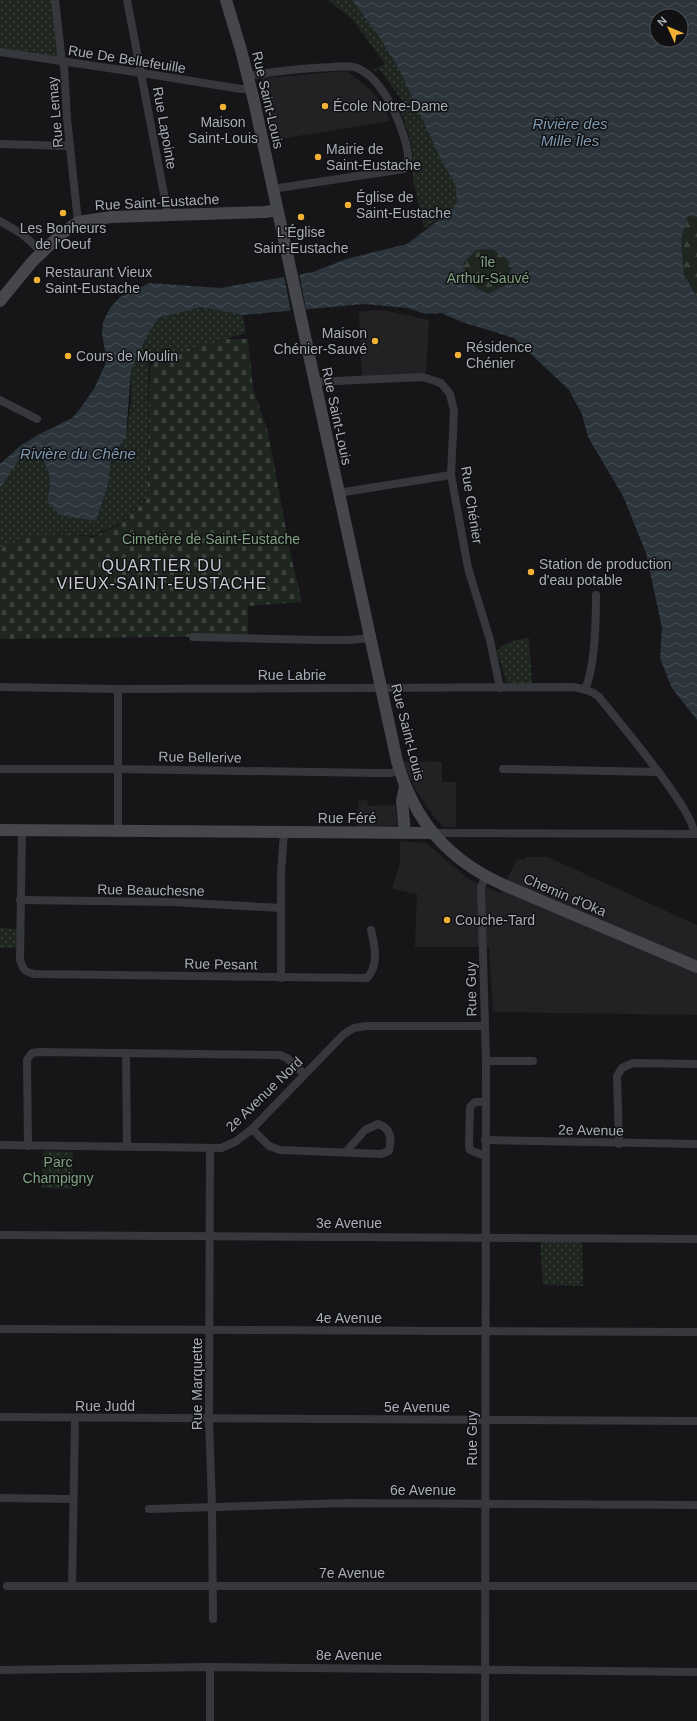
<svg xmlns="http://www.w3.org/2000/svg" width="697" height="1721" viewBox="0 0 697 1721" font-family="Helvetica,sans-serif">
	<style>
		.built { fill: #222225 }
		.forest { fill: url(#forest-firs) }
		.cemetery { fill: url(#cemetery-stones) }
		.park { fill: url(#park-dots) }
		.water { fill: url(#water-waves); fill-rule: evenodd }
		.pier { fill: #161618 }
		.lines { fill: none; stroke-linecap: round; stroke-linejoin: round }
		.street { stroke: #37383d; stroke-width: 8 }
		.secondary { stroke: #45474d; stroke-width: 12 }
		.poi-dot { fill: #f2b134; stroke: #111113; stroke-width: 1.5 }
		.labels { text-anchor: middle; stroke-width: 3; stroke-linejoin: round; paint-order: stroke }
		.street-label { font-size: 14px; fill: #a8adb8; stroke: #111113 }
		.poi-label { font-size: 14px; fill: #a8adb8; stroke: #111113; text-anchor: start }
		.park-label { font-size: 14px; fill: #7fa381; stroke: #111113 }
		.water-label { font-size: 15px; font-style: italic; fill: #7f9bb3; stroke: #111113 }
		.quarter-label { font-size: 16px; letter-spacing: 1px; fill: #c9ccd4; stroke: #111113 }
	</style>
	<defs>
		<pattern id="forest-firs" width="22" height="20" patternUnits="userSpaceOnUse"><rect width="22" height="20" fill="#1e261f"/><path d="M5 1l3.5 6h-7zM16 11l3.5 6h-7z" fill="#3c433d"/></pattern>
		<pattern id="cemetery-stones" width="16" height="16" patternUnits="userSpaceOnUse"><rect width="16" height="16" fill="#1e261f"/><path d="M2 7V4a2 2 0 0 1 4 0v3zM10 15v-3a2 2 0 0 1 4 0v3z" fill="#3c433d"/></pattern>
		<pattern id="park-dots" width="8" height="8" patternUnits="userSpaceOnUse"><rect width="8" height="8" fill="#1e261f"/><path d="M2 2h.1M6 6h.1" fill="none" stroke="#3c433d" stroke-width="1.8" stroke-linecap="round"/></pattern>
		<pattern id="water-waves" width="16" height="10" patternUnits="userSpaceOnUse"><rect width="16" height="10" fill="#2c353c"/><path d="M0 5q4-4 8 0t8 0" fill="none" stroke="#485056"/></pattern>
	</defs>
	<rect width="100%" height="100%" fill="#161618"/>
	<g class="built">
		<path d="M347,71L372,91L385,109L390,121L273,140L264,97L262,78Z"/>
		<path d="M372,310H383L429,320L426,375L362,377L359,312Z"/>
		<path d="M402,761L442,762V782H456V827H444L434,817L415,788Z"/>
		<path d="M367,800L368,806L395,805L398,825L379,827H358V801Z"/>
		<path d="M400,841L426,843L470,880L500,893L517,859L525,860L526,857H548L697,925V1015L493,1012L489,947H415L417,894L392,889L400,863Z"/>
	</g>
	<g class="forest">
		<path d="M688,216L697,217V297L684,275L681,239Z"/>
		<path d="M492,249L507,259L511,268L506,286L487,294L469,283L463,264L476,250Z"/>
	</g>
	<path class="cemetery" d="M212,339H248L253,388L268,432L291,556L302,602L248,606V636L0,639V543L30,535L70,534L93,537L119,525L147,499L150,368L161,351Z"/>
	<g class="park">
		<path d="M0,0H55L62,62L0,51Z"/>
		<path d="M328,0H352L380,38L400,71L443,164L455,184L457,201L452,210L424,228L413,179V155L409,135L399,107L404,103L379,69L375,71L373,70L385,64L353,20Z"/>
		<path d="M201,307L243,315L246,333L149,360L147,498L121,523L92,536L72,534L30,535L0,549V489L18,461L29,456L42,459C52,475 51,484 47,501L59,515L96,521L108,485L111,458L126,437L131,401V370L148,334L159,318Z"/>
		<path d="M529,638L532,684H510L506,681L497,651C504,642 518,639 529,638Z"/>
		<path d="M0,928L17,929L16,948H0Z"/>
		<path d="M43,1151L73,1152L72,1189L42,1188Z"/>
		<path d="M540,1238H582L583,1286L543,1285Z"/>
	</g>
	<path class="water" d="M352,0H697V217L688,216L681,239L684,275L697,297V720L672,688L660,658L662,628L646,553L623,496L588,437L582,414L569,390L514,338L462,322L441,313L425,314L408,308L364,304L243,315L201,307L159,318L148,334L131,370L126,437L111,458L108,485L96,521L59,515L47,501C51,484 52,475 42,459L29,456L18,461L0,489V464L20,446L38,435L72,418L79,410L94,389L105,365L106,357L102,334L103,322L110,308L120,297L150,283L220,288L313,272L346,259L407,244L452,210L457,201L455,184L443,164L400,71L380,38ZM657,16H681V40H657ZM492,249L507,259L511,268L506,285L487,294L469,283L463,264L476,250Z"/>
	<path class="pier" d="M299,273L306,310L291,312L284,276Z"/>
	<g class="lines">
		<g class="street">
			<path d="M55,0L62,62L64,66L67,119L78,222"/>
			<path d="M127,0L168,215"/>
			<path d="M0,52L142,73L241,89H251"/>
			<path d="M248,76C276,71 304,68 333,67C341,66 350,65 357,68C380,77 396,112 403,134C406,142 412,162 404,169L272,189"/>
			<path d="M0,144L70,146"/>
			<path d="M0,221L22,234L42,252"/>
			<path d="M314,382L423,377L441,383L450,394L454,411L451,475L468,568L490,640L500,688"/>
			<path d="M0,400L37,419"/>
			<path d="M338,493L451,475"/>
			<path d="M193,637L319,640H350L370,638"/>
			<path d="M0,687L118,689L573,687C583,689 591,690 599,697C618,721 693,809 694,833"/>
			<path d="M118,689V831"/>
			<path d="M585,689C595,668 596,619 596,595"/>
			<path d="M0,769H117L377,773H391L399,770"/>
			<path d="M503,769L658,772"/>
			<path d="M22,830L20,960C23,969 25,972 34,974L367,978C379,965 375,946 371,930"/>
			<path d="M432,833L697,834"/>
			<path d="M20,900L172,902L281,908"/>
			<path d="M281,978V873L284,833"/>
			<path d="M126,1054L127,1147"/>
			<path d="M486,1061H533"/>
			<path d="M252,1129L269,1146L280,1150L381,1154L389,1151C392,1139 391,1128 378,1124L365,1130L345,1153"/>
			<path d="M485,1140L697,1144"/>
			<path d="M619,1144L617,1076L622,1068L633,1063L697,1064"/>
			<path d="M0,1145L221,1148L235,1142L252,1129L344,1034L354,1028L366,1026H485"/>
			<path d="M28,1146L27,1060L32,1053L39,1052L280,1055L287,1058L304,1074"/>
			<path d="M210,1148L209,1419L212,1507L213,1619"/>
			<path d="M485,1156L470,1150L469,1145L470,1107L475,1102H485"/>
			<path d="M0,1235L697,1239"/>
			<path d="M0,1329L697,1332"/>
			<path d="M0,1417L697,1421"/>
			<path d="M0,1498L73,1499"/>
			<path d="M149,1509L348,1503L697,1505"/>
			<path d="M7,1586H697"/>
			<path d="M72,1586L75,1419"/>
			<path d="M0,1670L210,1667L697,1672"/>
			<path d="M210,1721V1667"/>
			<path d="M485,1721L486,1061L481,887L486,876"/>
		</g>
		<g class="secondary">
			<path d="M226,0L241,50L254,101L397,761C414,821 448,860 504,885L697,967"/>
			<path d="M0,301L32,262L60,235L78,222L111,217L265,212L277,210"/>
			<path d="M405,787L402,801L405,833"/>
			<path d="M0,830L432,833"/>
		</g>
	</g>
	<g class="poi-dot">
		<circle cx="325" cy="106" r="4"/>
		<circle cx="223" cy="107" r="4"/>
		<circle cx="318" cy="157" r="4"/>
		<circle cx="348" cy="205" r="4"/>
		<circle cx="63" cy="213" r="4"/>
		<circle cx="301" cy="217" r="4"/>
		<circle cx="37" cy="280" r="4"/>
		<circle cx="375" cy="341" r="4"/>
		<circle cx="458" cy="355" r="4"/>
		<circle cx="68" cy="356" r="4"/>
		<circle cx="531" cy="572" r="4"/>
		<circle cx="447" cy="920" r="4"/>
	</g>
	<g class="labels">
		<g class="street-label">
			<text transform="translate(127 59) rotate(9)" y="5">Rue De Bellefeuille</text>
			<text transform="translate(268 100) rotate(77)" y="5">Rue Saint-Louis</text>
			<text transform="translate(55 112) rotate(-95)" y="5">Rue Lemay</text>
			<text transform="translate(165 128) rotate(80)" y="5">Rue Lapointe</text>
			<text transform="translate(157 202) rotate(-3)" y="5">Rue Saint-Eustache</text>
			<text transform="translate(337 416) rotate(78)" y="5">Rue Saint-Louis</text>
			<text transform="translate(472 505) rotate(81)" y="5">Rue Chénier</text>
			<text x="292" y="680">Rue Labrie</text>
			<text transform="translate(408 732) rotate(76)" y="5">Rue Saint-Louis</text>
			<text transform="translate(200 757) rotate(1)" y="5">Rue Bellerive</text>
			<text x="347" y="823">Rue Féré</text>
			<text transform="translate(151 890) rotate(1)" y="5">Rue Beauchesne</text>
			<text transform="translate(565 895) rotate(23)" y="5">Chemin d'Oka</text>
			<text transform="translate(221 964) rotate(1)" y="5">Rue Pesant</text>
			<text transform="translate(471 989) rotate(-91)" y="5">Rue Guy</text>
			<text transform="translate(264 1094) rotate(-44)" y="5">2e Avenue Nord</text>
			<text transform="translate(591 1130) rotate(1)" y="5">2e Avenue</text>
			<text x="349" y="1228">3e Avenue</text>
			<text x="349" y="1323">4e Avenue</text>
			<text transform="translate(197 1384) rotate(-90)" y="5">Rue Marquette</text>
			<text x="105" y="1411">Rue Judd</text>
			<text x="417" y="1412">5e Avenue</text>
			<text transform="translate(472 1438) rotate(-90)" y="5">Rue Guy</text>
			<text x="423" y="1495">6e Avenue</text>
			<text x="352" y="1578">7e Avenue</text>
			<text x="349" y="1660">8e Avenue</text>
		</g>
		<g class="poi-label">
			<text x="333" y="111">École Notre-Dame</text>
			<text x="223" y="127" text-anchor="middle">Maison<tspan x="223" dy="16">Saint-Louis</tspan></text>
			<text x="326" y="154">Mairie de<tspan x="326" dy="16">Saint-Eustache</tspan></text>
			<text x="356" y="202">Église de<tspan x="356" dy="16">Saint-Eustache</tspan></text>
			<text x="63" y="233" text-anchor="middle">Les Bonheurs<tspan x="63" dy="16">de l'Oeuf</tspan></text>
			<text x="301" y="237" text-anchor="middle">L'Église<tspan x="301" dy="16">Saint-Eustache</tspan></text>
			<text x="45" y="277">Restaurant Vieux<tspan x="45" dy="16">Saint-Eustache</tspan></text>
			<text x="367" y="338" text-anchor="end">Maison<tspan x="367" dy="16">Chénier-Sauvé</tspan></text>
			<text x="466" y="352">Résidence<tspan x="466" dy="16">Chénier</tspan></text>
			<text x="76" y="361">Cours de Moulin</text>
			<text x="539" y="569">Station de production<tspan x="539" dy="16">d'eau potable</tspan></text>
			<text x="455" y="925">Couche-Tard</text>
		</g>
		<g class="park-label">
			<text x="488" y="267">île<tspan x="488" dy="16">Arthur-Sauvé</tspan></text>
			<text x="211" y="544">Cimetière de Saint-Eustache</text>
			<text x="58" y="1167">Parc<tspan x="58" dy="16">Champigny</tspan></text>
		</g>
		<g class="water-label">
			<text x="570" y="129">Rivière des<tspan x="570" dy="17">Mille Îles</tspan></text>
			<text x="78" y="459">Rivière du Chêne</text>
		</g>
		<g class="quarter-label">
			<text x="162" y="571">QUARTIER DU<tspan x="162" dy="18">VIEUX-SAINT-EUSTACHE</tspan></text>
		</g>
	</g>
	<g transform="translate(669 28) rotate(314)"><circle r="19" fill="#111113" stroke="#4d4f55"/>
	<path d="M0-3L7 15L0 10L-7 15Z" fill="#f2b134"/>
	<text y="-6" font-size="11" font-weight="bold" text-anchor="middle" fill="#a8adb8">N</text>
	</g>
</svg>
